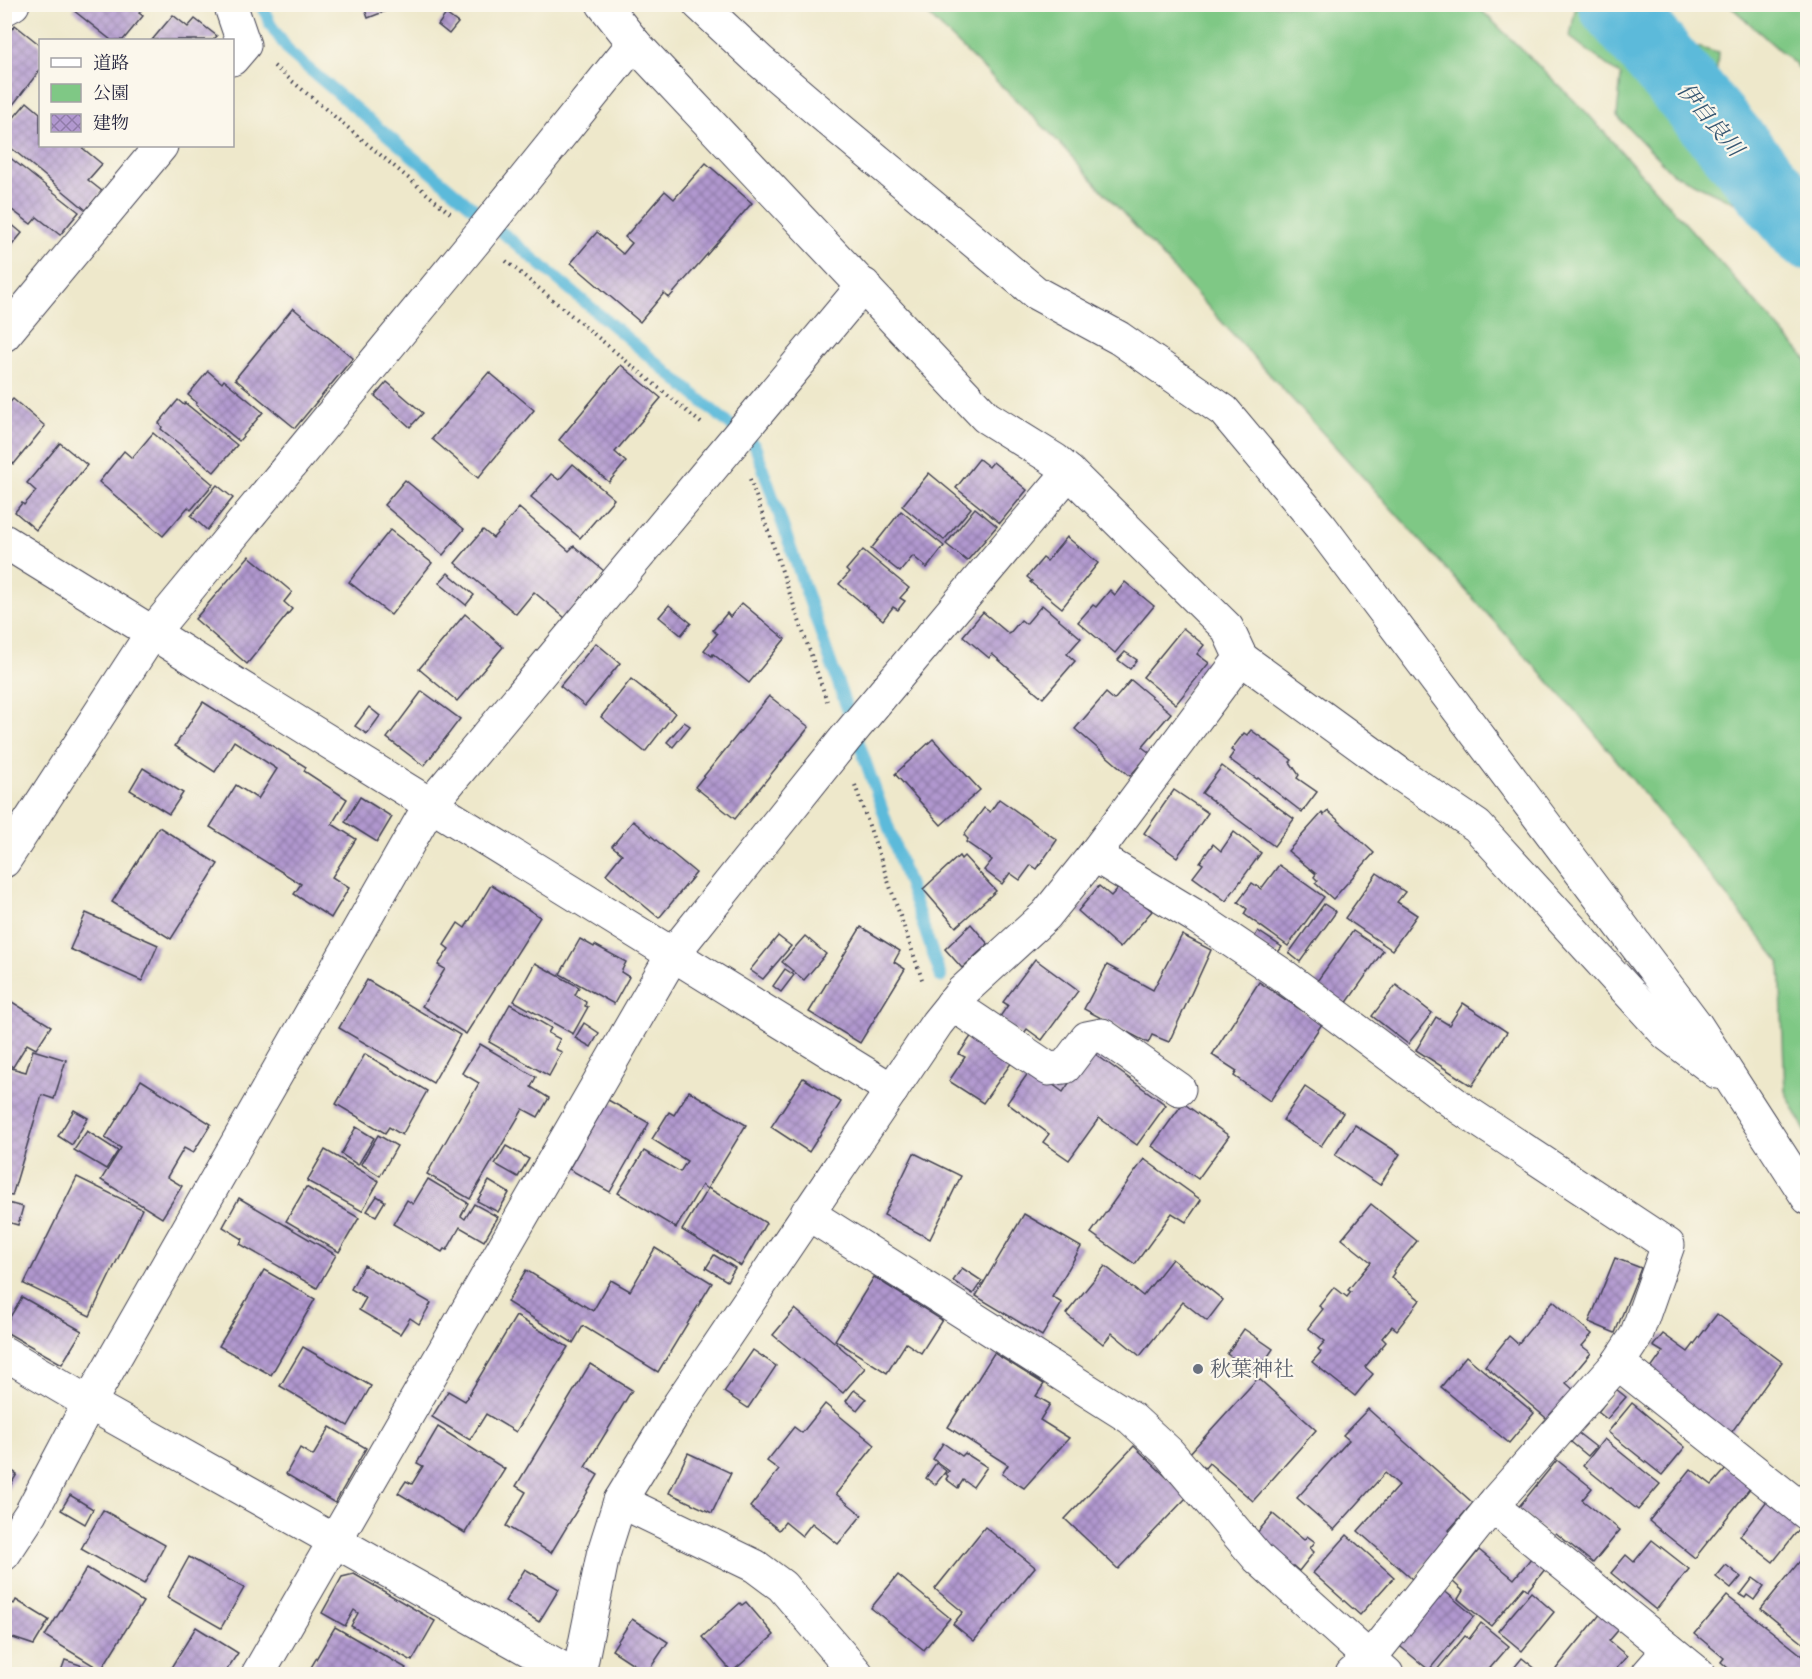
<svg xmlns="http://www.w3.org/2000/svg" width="1812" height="1679" viewBox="0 0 1812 1679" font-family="Vollkorn,'Noto Serif JP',serif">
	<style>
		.green { fill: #7fc885; stroke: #507560; stroke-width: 1.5 }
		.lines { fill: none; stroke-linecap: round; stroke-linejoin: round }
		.stream { stroke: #5cbada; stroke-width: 12 }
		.river { stroke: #5cbada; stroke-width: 72 }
		.building { fill: url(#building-cross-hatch) }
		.minor-casing { stroke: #414051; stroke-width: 35 }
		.path { stroke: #414051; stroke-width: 4; stroke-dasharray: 1.5 4.5; stroke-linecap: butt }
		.minor { stroke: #fff; stroke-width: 33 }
		.worship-dot { fill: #6b7280; stroke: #fbf7ec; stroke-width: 2 }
		.labels { text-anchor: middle; stroke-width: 4.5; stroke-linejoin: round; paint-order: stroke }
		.worship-label { font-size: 21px; fill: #5b616d; stroke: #fbf7ec; text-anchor: start }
		.water-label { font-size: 22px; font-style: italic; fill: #365773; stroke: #fbf7ec }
	</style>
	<defs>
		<pattern id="building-cross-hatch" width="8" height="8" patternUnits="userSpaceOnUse" patternTransform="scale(1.5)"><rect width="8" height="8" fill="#b198cf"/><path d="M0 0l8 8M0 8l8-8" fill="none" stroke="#907ca9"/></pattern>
	</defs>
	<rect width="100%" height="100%" fill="#fbf7ec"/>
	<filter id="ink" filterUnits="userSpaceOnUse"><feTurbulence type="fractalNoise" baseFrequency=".0167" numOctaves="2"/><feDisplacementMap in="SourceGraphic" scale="12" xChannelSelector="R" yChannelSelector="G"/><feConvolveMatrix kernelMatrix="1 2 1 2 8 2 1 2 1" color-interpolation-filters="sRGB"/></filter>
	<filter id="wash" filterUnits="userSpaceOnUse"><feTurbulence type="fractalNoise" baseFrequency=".008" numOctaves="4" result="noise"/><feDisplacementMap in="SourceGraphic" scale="24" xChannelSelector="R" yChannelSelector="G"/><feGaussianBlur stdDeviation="1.35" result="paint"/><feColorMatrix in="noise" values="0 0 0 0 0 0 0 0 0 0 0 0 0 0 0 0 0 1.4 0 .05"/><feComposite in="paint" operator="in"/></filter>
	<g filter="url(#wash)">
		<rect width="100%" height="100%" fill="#eee8cb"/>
		<g class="green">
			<path d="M918,5H1476L1587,113L1807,360V1135L1785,1091L1780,962L1589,726L1052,135Z"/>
			<path d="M1576,5H1642L1661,36L1718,53L1715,92L1775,178L1742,206L1672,173L1617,116L1621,76L1570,37Z"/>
			<path d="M1729,5H1807V75Z"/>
		</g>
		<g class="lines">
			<path class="stream" d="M262,4L270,24L290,53L755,446L941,977"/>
			<path class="river" d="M1614,4L1808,234"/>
		</g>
		<g id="blocks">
			<g class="building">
				<path d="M78,4H146L139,13L143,16L123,40H111L73,10Z"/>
				<path d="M363,4H395L396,7L368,18Z"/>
				<path d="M446,14L458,23L449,34L438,25Z"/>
				<path d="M173,15L188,27L195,19L217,36L213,40H152Z"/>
				<path d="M15,25L40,45V70L12,106L4,100V38Z"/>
				<path d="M27,102L40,113V146H80L102,164L88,180L102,191L86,210L4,142V129Z"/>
				<path d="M4,153L79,212L60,235L37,217L31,224L4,204Z"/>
				<path d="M706,163L752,203L669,298L664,293L640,322L571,263L597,232L623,254L632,243L625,237L665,191L674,199Z"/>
				<path d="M4,218L22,233L4,255Z"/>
				<path d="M293,308L353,358L295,428L235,379Z"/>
				<path d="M621,365L661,398L615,452L626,462L609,482L559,440Z"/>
				<path d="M208,371L222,383L224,380L263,412L239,441L196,405L197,403L188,395Z"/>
				<path d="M489,372L534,410L478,478L432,439Z"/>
				<path d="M387,382L423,413L410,427L375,396Z"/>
				<path d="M13,399L45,426L14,464L10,461L4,467V409Z"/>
				<path d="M178,400L184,405L185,403L237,445L214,472L161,429L162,427L159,423Z"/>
				<path d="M153,433L213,484L191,510L188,507L163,536L99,482L124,451L132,458Z"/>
				<path d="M60,443L87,465L36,530L15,512L22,503L24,505L36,491L27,483Z"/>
				<path d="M979,459L989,467L993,462L1027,490L1000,523L956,488Z"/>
				<path d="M573,464L614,499L580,538L531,497L551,474L559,480Z"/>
				<path d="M929,473L971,508L944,540L902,506Z"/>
				<path d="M405,480L464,529L443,555L384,505Z"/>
				<path d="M217,485L233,498L207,530L191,516Z"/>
				<path d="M519,508L569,551L574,546L604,571L565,618L534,592L516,614L455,563L483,530L493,538Z"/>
				<path d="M975,508L997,526L967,561L946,544Z"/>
				<path d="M901,511L944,546L927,568L913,556L900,572L871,549Z"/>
				<path d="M390,530L432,563L391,615L349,582Z"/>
				<path d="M1067,537L1098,563L1062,608L1030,582L1032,581L1027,577L1043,558L1047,561Z"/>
				<path d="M863,550L909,588L900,598L905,601L898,610L893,607L883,620L839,584L849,573L846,570Z"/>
				<path d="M249,556L292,592L284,602L292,609L247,664L195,619Z"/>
				<path d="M448,573L474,595L466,605L439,583Z"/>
				<path d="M1125,582L1154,606L1115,653L1078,622L1093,605L1096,607L1110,590L1115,595Z"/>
				<path d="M742,603L785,639L749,683L713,654L712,656L704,650L717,634L713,630L727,613L730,617Z"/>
				<path d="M669,605L691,623L681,635L659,617Z"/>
				<path d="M1042,605L1081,638L1067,654L1075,661L1043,698L992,654L989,658L963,636L983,612L1009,634L1021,620L1026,624Z"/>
				<path d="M465,614L503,647L457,701L419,669Z"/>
				<path d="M1183,628L1204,645L1197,654L1209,663L1176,704L1143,677Z"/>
				<path d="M596,643L620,663L585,706L560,686Z"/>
				<path d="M1125,652L1137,660L1130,669L1118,660Z"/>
				<path d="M631,679L675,713L645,752L601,717Z"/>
				<path d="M1131,680L1171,713L1142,747L1150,753L1130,776L1075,729L1106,693L1114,700Z"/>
				<path d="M422,691L460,719L424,766L387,738Z"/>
				<path d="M769,696L809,727L735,819L695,787Z"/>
				<path d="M203,702L306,767L304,771L347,799L332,824L356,839L332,877L349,888L331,918L294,894L301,884L210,827L236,785L258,799L277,769L234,741L215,772L175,746Z"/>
				<path d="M369,707L380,716L367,734L355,726Z"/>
				<path d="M684,722L690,726L673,747L667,742Z"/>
				<path d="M1251,730L1292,760L1290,762L1299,775L1297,778L1317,792L1302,812L1258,778L1257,779L1229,759L1234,752L1231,750L1244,733L1247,735Z"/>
				<path d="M933,739L980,790L941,825L895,774Z"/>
				<path d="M1222,766L1294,819L1274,846L1202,793Z"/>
				<path d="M143,768L183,793L169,814L130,790Z"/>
				<path d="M1174,790L1208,813L1177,857L1144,833Z"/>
				<path d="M360,797L392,817L377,842L345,822Z"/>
				<path d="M999,799L1057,840L1037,869L1031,865L1020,880L1010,873L1002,884L984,870L992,860L966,842L968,839L964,835L984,808L990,812Z"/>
				<path d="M1328,811L1374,853L1333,899L1315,883L1318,881L1314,877L1316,874L1288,851L1322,813L1324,815Z"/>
				<path d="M633,821L696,873L659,918L606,874L622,854L612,846Z"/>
				<path d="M159,827L218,864L171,939L112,902Z"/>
				<path d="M1234,832L1261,853L1226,901L1193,877L1203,864L1200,862L1213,844L1221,851Z"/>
				<path d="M959,856L961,859L964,856L996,891L956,927L923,889Z"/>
				<path d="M1279,865L1324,897L1288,946L1244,914L1247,909L1238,902L1252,883L1261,889Z"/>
				<path d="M1377,873L1405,892L1397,902L1417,915L1392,950L1345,918Z"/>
				<path d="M491,885L540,917L466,1034L422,1006L445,969L438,965L449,949L444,945L458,923L465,928Z"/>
				<path d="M1121,885L1152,911L1120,948L1078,911L1099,886L1111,896Z"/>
				<path d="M1324,904L1336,912L1300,962L1289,953Z"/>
				<path d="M86,913L158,945L142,981L70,949Z"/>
				<path d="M971,924L988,944L962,968L945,949Z"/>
				<path d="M861,927L900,951L894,962L905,969L860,1043L809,1012Z"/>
				<path d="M1258,931L1282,947L1276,955L1253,940Z"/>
				<path d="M1353,931L1383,951L1346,1004L1315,984Z"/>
				<path d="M1182,935L1211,950L1169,1042L1152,1035L1148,1043L1084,1009L1107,965L1153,990Z"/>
				<path d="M778,936L791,946L763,979L750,970Z"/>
				<path d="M805,936L826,954L804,980L782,962Z"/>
				<path d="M580,939L594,947L595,945L626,962L621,972L629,977L614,1004L560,974Z"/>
				<path d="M1035,959L1078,991L1042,1040L1027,1029L1022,1036L999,1018L1008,1005L1003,1002Z"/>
				<path d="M535,963L579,987L575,995L586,1002L585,1006L588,1007L573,1034L514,1001Z"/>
				<path d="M785,969L794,975L781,992L773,986Z"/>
				<path d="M367,980L460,1035L433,1083L339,1028Z"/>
				<path d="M1259,982L1322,1024L1270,1101L1234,1076L1237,1071L1212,1055Z"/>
				<path d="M1396,985L1432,1013L1408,1044L1372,1016Z"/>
				<path d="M4,997L51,1026L36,1049L27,1044L13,1067L4,1061Z"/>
				<path d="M1463,1003L1507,1032L1472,1086L1416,1050L1436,1017L1449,1025Z"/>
				<path d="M510,1004L551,1028L548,1033L560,1039L555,1049L562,1052L549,1076L489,1042Z"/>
				<path d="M584,1023L599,1033L591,1047L575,1038Z"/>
				<path d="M972,1035L1012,1062L983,1103L949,1081L965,1057L959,1054Z"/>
				<path d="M480,1044L536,1077L531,1087L549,1098L538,1117L523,1109L470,1199L427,1174L479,1083L462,1073Z"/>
				<path d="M33,1050L66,1060L54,1099L42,1095L12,1196L4,1194V1066L26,1072Z"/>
				<path d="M1091,1051L1166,1105L1137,1145L1099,1118L1069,1160L1043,1142L1049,1134L1007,1103L1031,1069L1063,1092Z"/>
				<path d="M365,1054L427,1091L402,1135L389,1127L385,1133L336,1104Z"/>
				<path d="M803,1078L841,1102L809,1152L771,1127Z"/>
				<path d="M141,1080L211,1124L193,1153L184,1148L167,1177L182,1186L162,1218L101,1180L121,1148L105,1138Z"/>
				<path d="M1305,1087L1343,1113L1321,1146L1283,1120Z"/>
				<path d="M689,1091L746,1125L707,1189L702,1185L676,1228L618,1193L644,1151L680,1172L687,1161L652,1139L669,1112L674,1115Z"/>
				<path d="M608,1100L649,1123L610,1192L569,1169Z"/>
				<path d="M1183,1103L1229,1136L1198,1179L1152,1146Z"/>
				<path d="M74,1110L88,1118L72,1145L58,1136Z"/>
				<path d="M1355,1125L1400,1154L1380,1185L1335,1155Z"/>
				<path d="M356,1127L374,1138L358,1165L341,1154Z"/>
				<path d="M87,1131L118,1151L106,1169L74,1150Z"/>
				<path d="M378,1135L397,1146L380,1176L361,1164Z"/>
				<path d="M506,1146L529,1159L518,1177L495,1164Z"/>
				<path d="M325,1150L379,1181L362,1211L307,1181Z"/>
				<path d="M914,1153L961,1176L930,1239L884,1215Z"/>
				<path d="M1144,1159L1201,1200L1186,1222L1172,1213L1135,1264L1091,1233Z"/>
				<path d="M77,1177L142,1209L90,1316L24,1284Z"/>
				<path d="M428,1179L468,1203L461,1216L465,1219L474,1204L498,1217L484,1241L460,1227L447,1250L444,1249L442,1252L393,1224L407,1200L413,1204Z"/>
				<path d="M489,1181L509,1193L498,1212L477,1201Z"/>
				<path d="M306,1187L359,1218L339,1252L286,1221Z"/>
				<path d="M708,1188L766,1223L741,1266L682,1230Z"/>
				<path d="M377,1196L385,1201L376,1216L367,1211Z"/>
				<path d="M239,1198L336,1255L317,1288L240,1244L243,1239L223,1227Z"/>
				<path d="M4,1202L23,1207L18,1225L4,1221Z"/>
				<path d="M1371,1204L1417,1241L1393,1271L1394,1273L1391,1277L1420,1300L1397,1330L1392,1326L1382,1338L1386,1342L1365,1367L1373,1374L1355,1396L1312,1362L1321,1352L1318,1349L1325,1341L1308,1328L1323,1309L1319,1306L1334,1287L1347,1297L1351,1292L1348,1290L1371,1262L1342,1239Z"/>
				<path d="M1024,1214L1081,1247L1052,1297L1062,1303L1042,1336L976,1296Z"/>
				<path d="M655,1248L712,1283L658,1372L583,1326L573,1343L507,1302L526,1270L593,1311L611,1280L630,1291Z"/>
				<path d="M714,1255L735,1268L727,1281L706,1268Z"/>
				<path d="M1615,1258L1641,1268L1615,1333L1589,1322Z"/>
				<path d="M1172,1259L1223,1300L1207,1321L1183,1302L1140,1356L1112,1333L1103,1344L1066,1314L1105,1266L1143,1296Z"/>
				<path d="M364,1265L431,1303L419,1324L410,1318L400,1334L359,1310L366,1298L351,1289Z"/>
				<path d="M962,1268L982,1281L973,1294L953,1281Z"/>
				<path d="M264,1270L315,1299L271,1375L219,1346Z"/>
				<path d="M874,1277L942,1320L921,1353L906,1343L887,1373L835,1340Z"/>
				<path d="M22,1297L82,1331L62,1364L4,1331V1327Z"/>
				<path d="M1553,1301L1592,1334L1582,1346L1591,1353L1566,1383L1577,1393L1552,1423L1485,1366L1509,1336L1518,1344Z"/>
				<path d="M795,1309L865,1368L843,1393L773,1335Z"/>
				<path d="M1717,1314L1782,1362L1726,1440L1645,1377L1663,1352L1653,1346L1663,1334L1688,1352Z"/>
				<path d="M516,1316L568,1347L516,1432L486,1414L470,1440L432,1417L448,1391L465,1401Z"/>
				<path d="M1244,1329L1273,1349L1256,1374L1227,1354Z"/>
				<path d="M303,1347L371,1386L348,1426L280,1386Z"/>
				<path d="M753,1350L776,1366L748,1408L724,1392Z"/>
				<path d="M994,1353L1044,1384L1036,1396L1050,1404L1040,1420L1069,1438L1024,1488L1002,1474L1008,1465L948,1427Z"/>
				<path d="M1466,1356L1534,1413L1509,1443L1441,1387Z"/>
				<path d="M590,1364L632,1390L585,1467L598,1475L551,1553L506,1526L526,1492L516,1486Z"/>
				<path d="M1258,1378L1316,1430L1253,1501L1209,1463L1205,1468L1189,1454Z"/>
				<path d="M1616,1389L1626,1397L1607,1419L1598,1412Z"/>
				<path d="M854,1390L866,1399L857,1410L846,1401Z"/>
				<path d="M1632,1403L1685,1447L1662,1475L1608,1432Z"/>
				<path d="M825,1404L875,1445L836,1494L862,1515L838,1544L812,1523L802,1536L785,1522L779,1530L750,1507L779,1470L767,1461L794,1427L802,1433Z"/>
				<path d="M1368,1409L1473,1503L1449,1530L1452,1532L1412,1579L1358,1531L1399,1485L1385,1473L1334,1530L1297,1498L1349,1440L1343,1435Z"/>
				<path d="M330,1427L366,1448L335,1503L286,1474L300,1448L313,1456Z"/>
				<path d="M438,1427L505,1469L465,1533L398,1493L406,1481L412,1484L423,1466L417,1463Z"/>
				<path d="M1578,1433L1596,1447L1588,1456L1571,1442Z"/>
				<path d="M1604,1439L1660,1484L1638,1510L1583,1466Z"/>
				<path d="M943,1443L962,1456L965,1453L987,1467L973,1487L963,1480L958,1488L946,1479L948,1476L946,1474L949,1471L933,1459Z"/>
				<path d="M1134,1446L1187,1497L1118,1569L1065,1519Z"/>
				<path d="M688,1453L731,1473L712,1513L669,1493Z"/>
				<path d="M1557,1460L1592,1488L1582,1500L1620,1530L1593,1563L1556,1533L1552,1537L1517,1509Z"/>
				<path d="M936,1463L946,1471L935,1485L926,1478Z"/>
				<path d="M4,1466L17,1474L4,1496Z"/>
				<path d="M1727,1468L1751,1487L1695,1558L1649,1521L1691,1469L1712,1485Z"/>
				<path d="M70,1495L93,1509L85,1524L61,1510Z"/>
				<path d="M1766,1502L1800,1528L1773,1562L1740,1536Z"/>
				<path d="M103,1510L165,1545L144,1584L81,1549Z"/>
				<path d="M1273,1514L1304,1540L1307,1536L1315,1542L1310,1548L1314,1552L1299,1571L1293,1566L1292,1568L1256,1534Z"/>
				<path d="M985,1527L1035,1567L974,1641L953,1624L963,1612L935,1589Z"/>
				<path d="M1347,1535L1394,1577L1360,1615L1313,1573Z"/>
				<path d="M1652,1540L1689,1569L1656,1610L1611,1573L1626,1555L1634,1562Z"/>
				<path d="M1479,1550L1514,1579L1532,1557L1546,1568L1528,1590L1524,1587L1491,1626L1458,1599L1463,1591L1453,1582Z"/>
				<path d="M1808,1551V1638L1803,1643L1761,1609Z"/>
				<path d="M189,1557L244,1588L221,1628L167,1597Z"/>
				<path d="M1726,1565L1741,1577L1731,1589L1716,1577Z"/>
				<path d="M87,1568L143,1602L101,1670L45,1636Z"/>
				<path d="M525,1569L559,1589L539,1622L505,1601Z"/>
				<path d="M354,1574L435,1621L412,1661L351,1626L358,1613L354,1610L345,1626L322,1613L342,1577Z"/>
				<path d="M898,1575L950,1618L924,1650L871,1608Z"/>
				<path d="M1753,1578L1764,1586L1754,1600L1747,1595L1745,1598L1740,1595Z"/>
				<path d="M1441,1588L1474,1616L1429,1670L1396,1643Z"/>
				<path d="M1531,1592L1554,1612L1522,1651L1498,1631Z"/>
				<path d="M1727,1596L1808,1660V1674H1735L1721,1662L1724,1658L1695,1634Z"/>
				<path d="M16,1600L49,1620L34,1645L4,1635V1612L11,1602L14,1604Z"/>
				<path d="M746,1602L774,1635L732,1672L702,1637L740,1603L742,1605Z"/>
				<path d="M1602,1612L1621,1627L1609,1641L1627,1656L1612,1674H1552Z"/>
				<path d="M632,1619L668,1642L647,1673L612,1650Z"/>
				<path d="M1481,1623L1509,1646L1485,1674H1440L1436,1671L1465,1636L1469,1639Z"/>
				<path d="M196,1627L238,1653L224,1674H167Z"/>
				<path d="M335,1627L406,1668L402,1674H307Z"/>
				<path d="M1522,1658L1542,1674H1509Z"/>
				<path d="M65,1660L107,1674H60Z"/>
			</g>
		</g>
	</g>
	<g filter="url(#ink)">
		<use href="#blocks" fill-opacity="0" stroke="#414051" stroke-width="1.5"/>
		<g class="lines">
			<defs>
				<g id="minor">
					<path d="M230,4L244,45L232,59"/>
					<path d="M699,4L760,61L842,131L1036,293L1119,338L1224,411L1321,527L1696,1025L1808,1198"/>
					<path d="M4,9L13,4"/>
					<path d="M4,335L161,146"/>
					<path d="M4,541L892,1090"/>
					<path d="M1241,658L1400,774L1477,826L1667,1034L1717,1072"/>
					<path d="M1094,855L1195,916L1284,976L1462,1109L1668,1245L1636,1336L1618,1363L1496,1501L1369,1659L1352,1674"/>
					<path d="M4,861L152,633L478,237L634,43"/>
					<path d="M952,1004L1049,1069L1065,1067L1087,1038L1102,1035L1179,1089"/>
					<path d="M807,1213L1131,1418L1169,1453L1258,1558L1387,1674"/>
					<path d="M4,1353L89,1403L572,1674"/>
					<path d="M1618,1363L1808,1514"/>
					<path d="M620,1501L755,1566L782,1586L857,1674"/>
					<path d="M1492,1506L1699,1674"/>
					<path d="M4,1554L31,1513L89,1403L430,805L864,285"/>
					<path d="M258,1674L673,954L845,739L1069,472"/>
					<path d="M579,1674L603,1555L620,1501L680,1403L937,1023L962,992L1046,915L1094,855L1241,658L1227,628L1069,472L1055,460L986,417L634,43L603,4"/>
					<path d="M1648,1674L1669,1650"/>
				</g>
			</defs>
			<use href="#minor" class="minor-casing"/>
			<g class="path">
				<path d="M274,66L450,213"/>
				<path d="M506,261L701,423"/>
				<path d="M750,479L827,701"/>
				<path d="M855,785L923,982"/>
			</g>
			<use href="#minor" class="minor"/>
		</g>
	</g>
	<circle class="worship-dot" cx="1198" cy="1369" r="6"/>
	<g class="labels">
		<g class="worship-label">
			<text x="1210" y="1376">秋葉神社</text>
		</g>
		<g class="water-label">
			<text transform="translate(1711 119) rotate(50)" y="8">伊自良川</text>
		</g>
	</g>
	<rect width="1812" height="1679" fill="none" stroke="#fbf7ec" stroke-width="24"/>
	<rect x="39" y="39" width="195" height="108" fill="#fbf7ec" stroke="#a4a2a5" stroke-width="1.5"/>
	<rect x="51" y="58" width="30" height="9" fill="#ffffff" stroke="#a4a2a5" stroke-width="1.5"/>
	<text x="93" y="69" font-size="18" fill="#22223b">道路</text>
	<rect x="51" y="84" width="30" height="18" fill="#7fc885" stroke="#a4a2a5" stroke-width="1.5"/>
	<text x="93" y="99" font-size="18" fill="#22223b">公園</text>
	<rect x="51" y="114" width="30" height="18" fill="url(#building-cross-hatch)" stroke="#a4a2a5" stroke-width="1.5"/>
	<text x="93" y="129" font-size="18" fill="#22223b">建物</text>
</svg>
